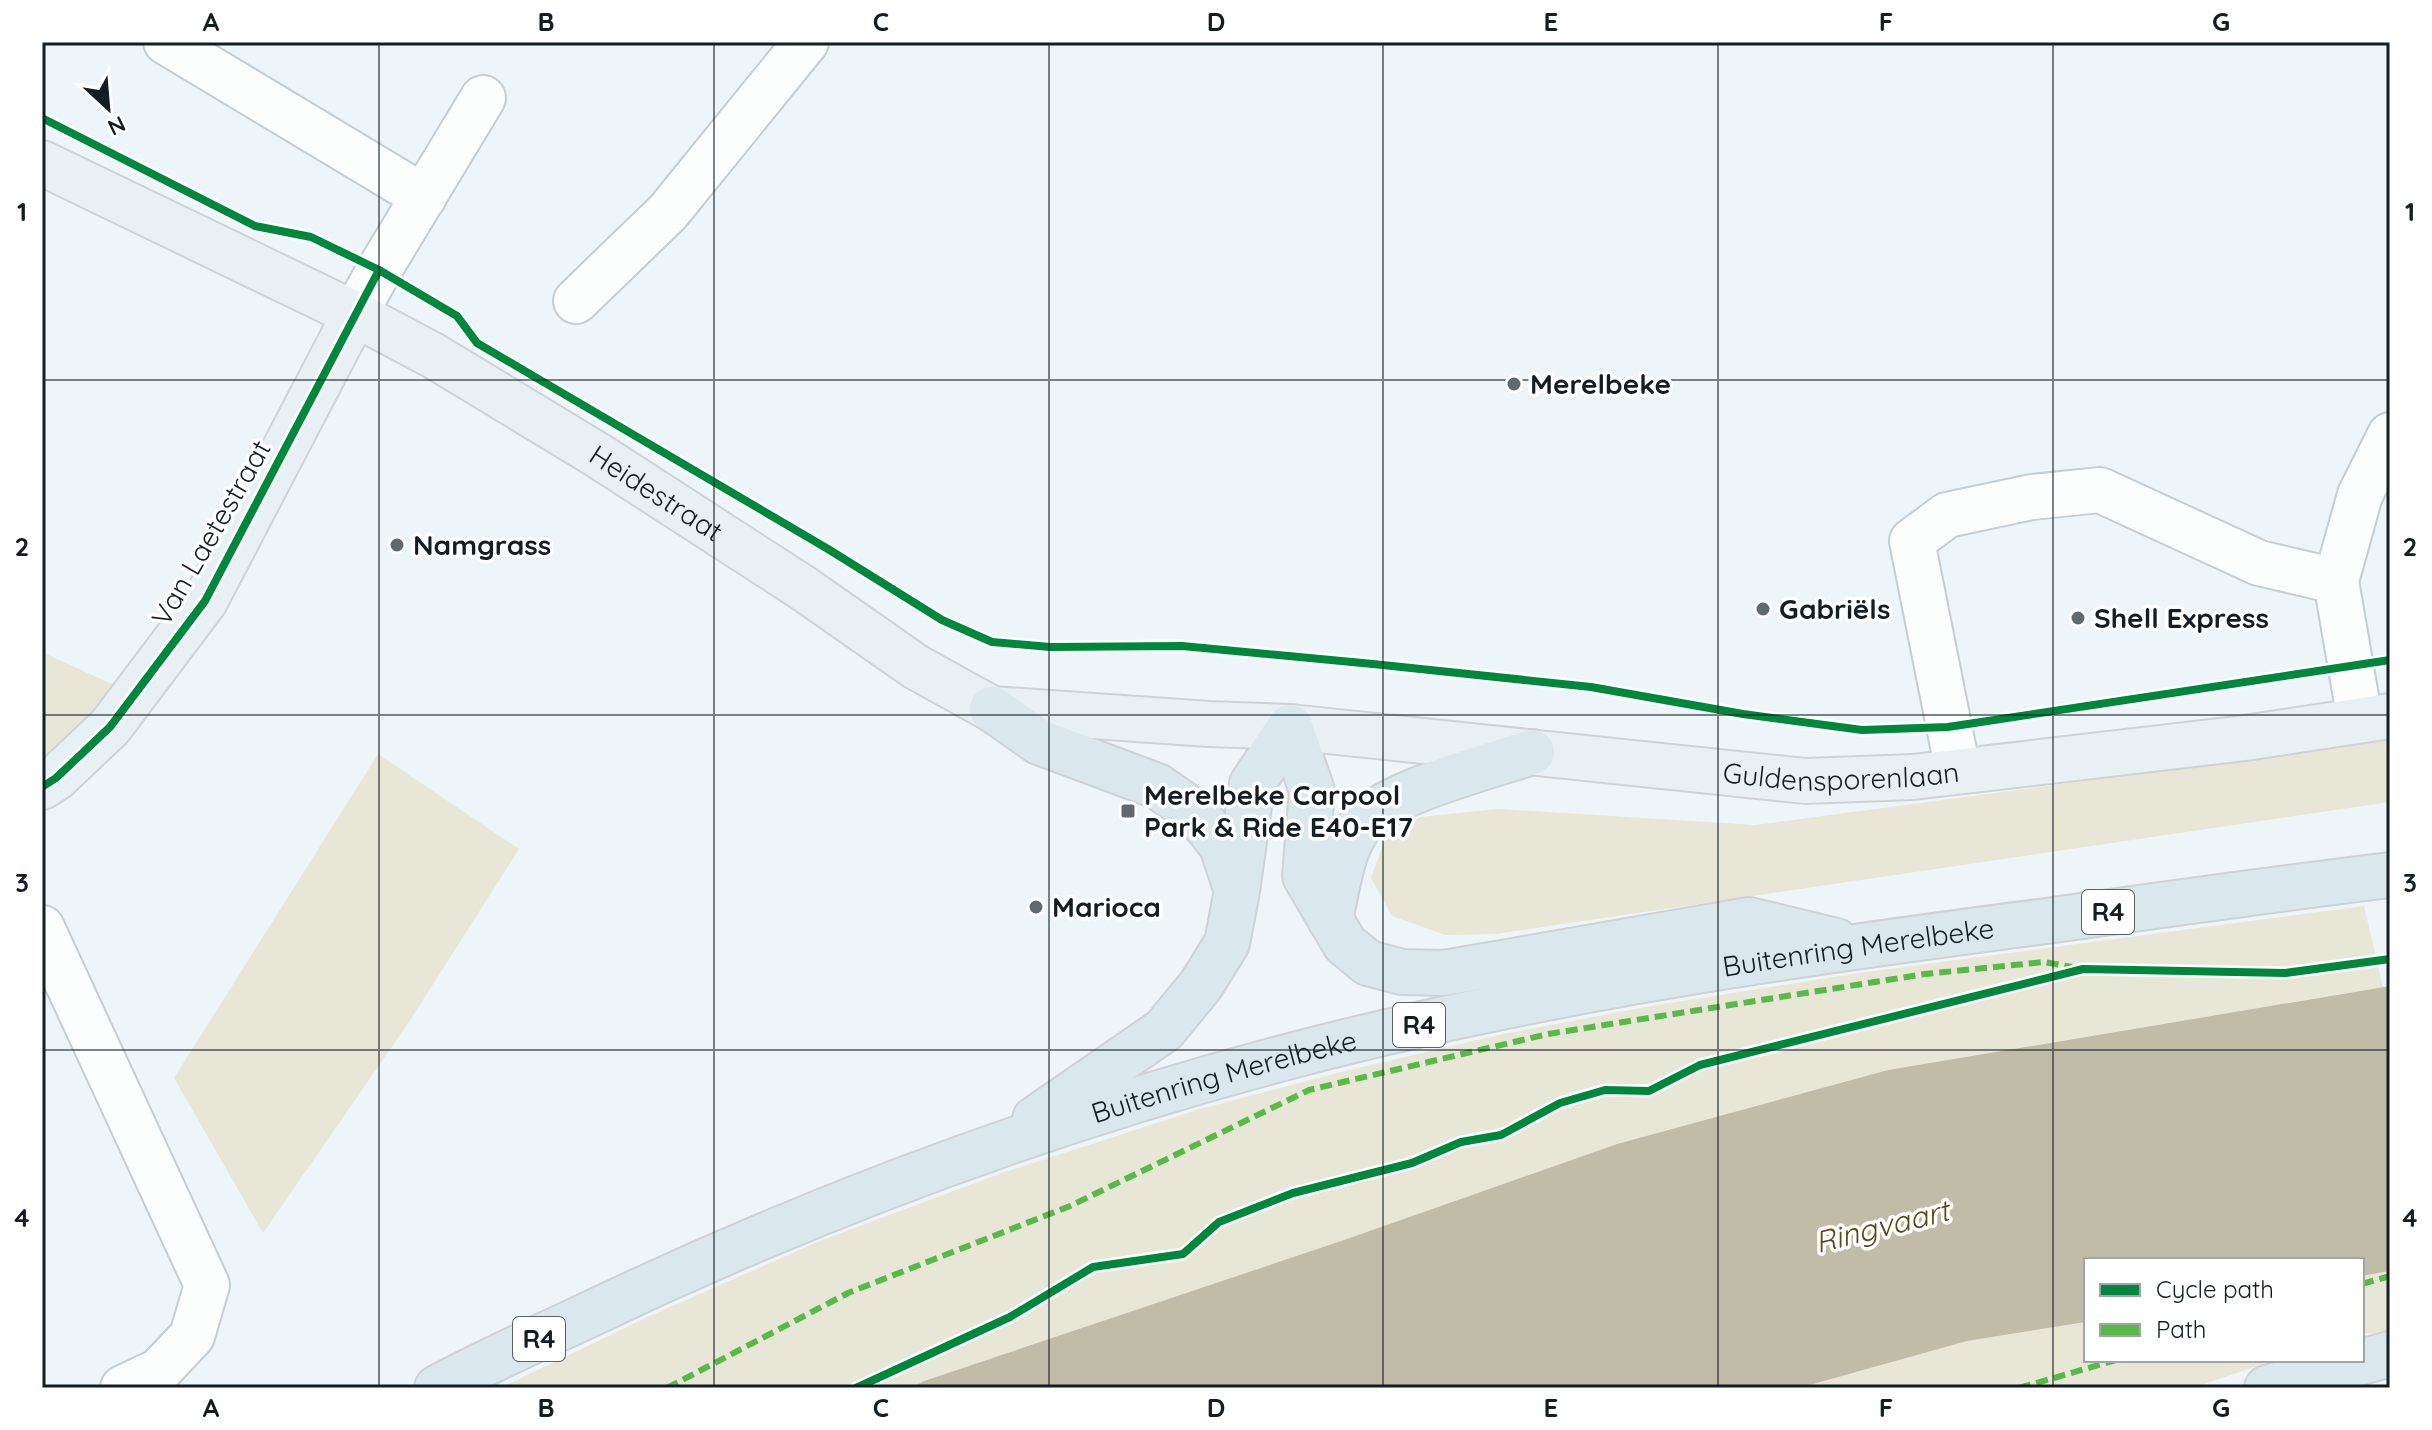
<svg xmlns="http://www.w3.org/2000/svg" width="2432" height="1430" viewBox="0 0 2432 1430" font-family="Quicksand,sans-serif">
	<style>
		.green { fill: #e8e6d7 }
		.water { fill: #c1bca8 }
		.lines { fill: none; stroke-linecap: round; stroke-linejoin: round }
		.minor-casing { stroke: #c4cdd2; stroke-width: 48 }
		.major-casing { stroke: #ced2d5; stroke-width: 48 }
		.highway-casing { stroke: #ced2d5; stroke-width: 48 }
		.minor { stroke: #fcfefe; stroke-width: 44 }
		.major { stroke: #e8f0f4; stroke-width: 44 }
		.highway { stroke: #dae7ed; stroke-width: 44 }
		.quiet { stroke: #58b947; stroke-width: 6; stroke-dasharray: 12 6; stroke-linecap: butt }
		.cycleway-casing { stroke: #fff; stroke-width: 13 }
		.cycleway { stroke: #00873e; stroke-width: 8 }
		.grid { fill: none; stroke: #131e24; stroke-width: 2; stroke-opacity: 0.55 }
		.poi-dot { fill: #60696e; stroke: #fff; stroke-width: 3 }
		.labels { text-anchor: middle; stroke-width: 7; stroke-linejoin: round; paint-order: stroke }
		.shield { fill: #fff; stroke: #5a6266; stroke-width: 2 }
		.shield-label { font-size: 26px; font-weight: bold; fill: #131e24 }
		.poi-label { font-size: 28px; font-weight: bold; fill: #131e24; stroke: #fff; text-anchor: start }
		.street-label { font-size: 28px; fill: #131e24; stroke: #fff }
		.water-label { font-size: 30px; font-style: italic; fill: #5b4915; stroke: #fff }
		.neatline { fill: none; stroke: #131e24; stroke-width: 3 }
		.grid-label { font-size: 26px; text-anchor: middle; font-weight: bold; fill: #131e24 }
	</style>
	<rect width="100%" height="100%" fill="#eef5f8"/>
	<g class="green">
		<path d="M42,652L118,687L42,766Z"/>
		<path d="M2390,740V802L1496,934L1445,935L1392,916L1371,878L1385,839L1420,817L1498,809L1755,825Z"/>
		<path d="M378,754L519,849L409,1022L263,1233L174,1078Z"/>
		<path d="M2364,906L2383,987L1888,1070L1617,1144L1344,1240L924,1381L911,1388H500L652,1315L822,1240L1002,1173L1200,1109L1341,1072L1503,1034L1651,1006L1859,973Z"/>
		<path d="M2390,1271V1330L2362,1335V1276Z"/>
		<path d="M2086,1322V1360H2275L2192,1388H1799L1967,1341Z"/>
	</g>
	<path class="water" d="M2390,986V1271L2362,1276V1260H2086V1322L1967,1341L1799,1388H911L924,1381L1344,1240L1617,1144L1888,1070Z"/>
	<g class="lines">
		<defs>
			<g id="minor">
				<path d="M166,42L424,197"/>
				<path d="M576,301L668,212L806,42"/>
				<path d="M355,314L379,270L483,98"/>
				<path d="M2360,720L2336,581L2360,495L2390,435"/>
				<path d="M1958,771L1912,541L1947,515L2032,497L2100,490L2259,563L2336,581"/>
				<path d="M42,928L207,1285L192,1336L159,1371L123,1388"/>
			</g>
			<g id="major">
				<path id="s1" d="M42,163L355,314L434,356L599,456L803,588L916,667L992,709L1209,724L1290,727L1805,781L1913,777L2245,738L2390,716"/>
				<path d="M42,787L56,778L110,727L205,601L355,314"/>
			</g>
			<g id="highway">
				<path d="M992,709L1039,742L1157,786L1196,813L1222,846L1236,888"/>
				<path d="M1290,727L1312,791L1305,876L1345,944L1368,963L1402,972L1444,973L1749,920L1836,941"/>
				<path d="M1330,919C1338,887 1341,844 1365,820C1393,791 1491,766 1532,752"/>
				<path d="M1035,1119L1164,1030L1201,985L1227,943L1237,891L1252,784L1290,727"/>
				<path id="s2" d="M437,1388C485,1362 535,1340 584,1317C876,1177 1185,1071 1501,1007C1681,970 1863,945 2046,921C2160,905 2275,889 2390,875"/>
				<path d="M2267,1388L2390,1354"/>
			</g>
		</defs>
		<use href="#minor" class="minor-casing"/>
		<use href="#major" class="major-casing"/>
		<use href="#highway" class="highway-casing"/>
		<use href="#minor" class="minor"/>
		<use href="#major" class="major"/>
		<use href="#highway" class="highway"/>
		<g class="quiet">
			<path d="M2362,1284L2390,1276"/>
			<path d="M667,1388L848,1293L1070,1206L1309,1090L1548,1034L1925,974L2044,962L2072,967"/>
			<path d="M2019,1388L2116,1360"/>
		</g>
		<defs>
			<g id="cycleway">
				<path d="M42,118L255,226L311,237L379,270L457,316L477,343L828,549L942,620L992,642L1050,647L1182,646L1373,664L1591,687L1743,714L1862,730L1948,727L2390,660"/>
				<path d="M42,787L56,778L110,727L205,601L379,270"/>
				<path d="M856,1388L1010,1317L1093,1267L1183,1254L1219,1222L1293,1193L1412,1163L1461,1142L1501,1135L1560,1103L1605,1090L1649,1091L1700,1065L2083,969L2285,973L2390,959"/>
			</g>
		</defs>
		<use href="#cycleway" class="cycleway-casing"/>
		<use href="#cycleway" class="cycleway"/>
	</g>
	<path class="grid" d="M379,42V1388M714,42V1388M1049,42V1388M1383,42V1388M1718,42V1388M2053,42V1388M42,380H2390M42,715H2390M42,1050H2390"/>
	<g class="poi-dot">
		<circle cx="1514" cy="384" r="8"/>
		<circle cx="397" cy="545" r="8"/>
		<circle cx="1763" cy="609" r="8"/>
		<circle cx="2078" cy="618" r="8"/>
		<rect x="1120" y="803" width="16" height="16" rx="4"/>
		<circle cx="1036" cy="907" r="8"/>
	</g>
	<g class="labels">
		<g class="shield">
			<rect x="2082" y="890" width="52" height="44" rx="6"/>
			<rect x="1393" y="1003" width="52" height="44" rx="6"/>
			<rect x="513" y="1317" width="52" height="44" rx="6"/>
		</g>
		<g class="shield-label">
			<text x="2108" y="921">R4</text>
			<text x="1419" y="1034">R4</text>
			<text x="539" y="1348">R4</text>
		</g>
		<g class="poi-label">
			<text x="1530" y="394">Merelbeke</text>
			<text x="413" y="555">Namgrass</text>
			<text x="1779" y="619">Gabriëls</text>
			<text x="2094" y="628">Shell Express</text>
			<text x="1144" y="805">Merelbeke Carpool<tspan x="1144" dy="32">Park &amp; Ride E40-E17</tspan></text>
			<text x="1052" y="917">Marioca</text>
		</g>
		<g class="street-label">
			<text dy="10" stroke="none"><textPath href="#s1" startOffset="698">Heidestraat</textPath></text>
			<text transform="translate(211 533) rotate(-60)" y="10">Van Laetestraat</text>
			<text dy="10" stroke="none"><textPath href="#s1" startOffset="1950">Guldensporenlaan</textPath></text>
			<text dy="10" stroke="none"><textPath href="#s2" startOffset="1496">Buitenring Merelbeke</textPath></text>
			<text dy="10" stroke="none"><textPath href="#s2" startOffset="848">Buitenring Merelbeke</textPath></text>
		</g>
		<g class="water-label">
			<text transform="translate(1882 1227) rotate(-14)" y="10">Ringvaart</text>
		</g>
	</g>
	<rect width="2432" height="1430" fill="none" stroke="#ffffff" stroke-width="88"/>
	<rect x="2084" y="1258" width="280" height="104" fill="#ffffff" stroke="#a1a5a7" stroke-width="2"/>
	<rect x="2100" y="1284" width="40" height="12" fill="#00873e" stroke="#a1a5a7" stroke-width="2"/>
	<text x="2156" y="1298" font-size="24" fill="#131e24">Cycle path</text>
	<rect x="2100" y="1324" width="40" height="12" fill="#58b947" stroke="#a1a5a7" stroke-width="2"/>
	<text x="2156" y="1338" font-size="24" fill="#131e24">Path</text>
	<g transform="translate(108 108) rotate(154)" stroke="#ffffff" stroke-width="6" paint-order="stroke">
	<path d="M0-6L14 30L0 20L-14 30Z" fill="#131e24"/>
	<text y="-12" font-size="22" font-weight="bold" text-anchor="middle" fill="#131e24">N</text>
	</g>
	<rect x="44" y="44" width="2344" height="1342" class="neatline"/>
	<g class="grid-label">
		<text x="211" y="31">A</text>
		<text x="546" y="31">B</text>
		<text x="881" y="31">C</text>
		<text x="1216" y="31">D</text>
		<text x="1551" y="31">E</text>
		<text x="1886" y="31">F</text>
		<text x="2221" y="31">G</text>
		<text x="22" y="221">1</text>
		<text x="2410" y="221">1</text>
		<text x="22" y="556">2</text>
		<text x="2410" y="556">2</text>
		<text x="22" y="892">3</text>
		<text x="2410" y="892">3</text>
		<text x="22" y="1227">4</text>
		<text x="2410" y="1227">4</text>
		<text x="211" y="1417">A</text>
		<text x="546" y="1417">B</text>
		<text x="881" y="1417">C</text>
		<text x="1216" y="1417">D</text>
		<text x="1551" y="1417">E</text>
		<text x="1886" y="1417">F</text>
		<text x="2221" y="1417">G</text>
	</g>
</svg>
